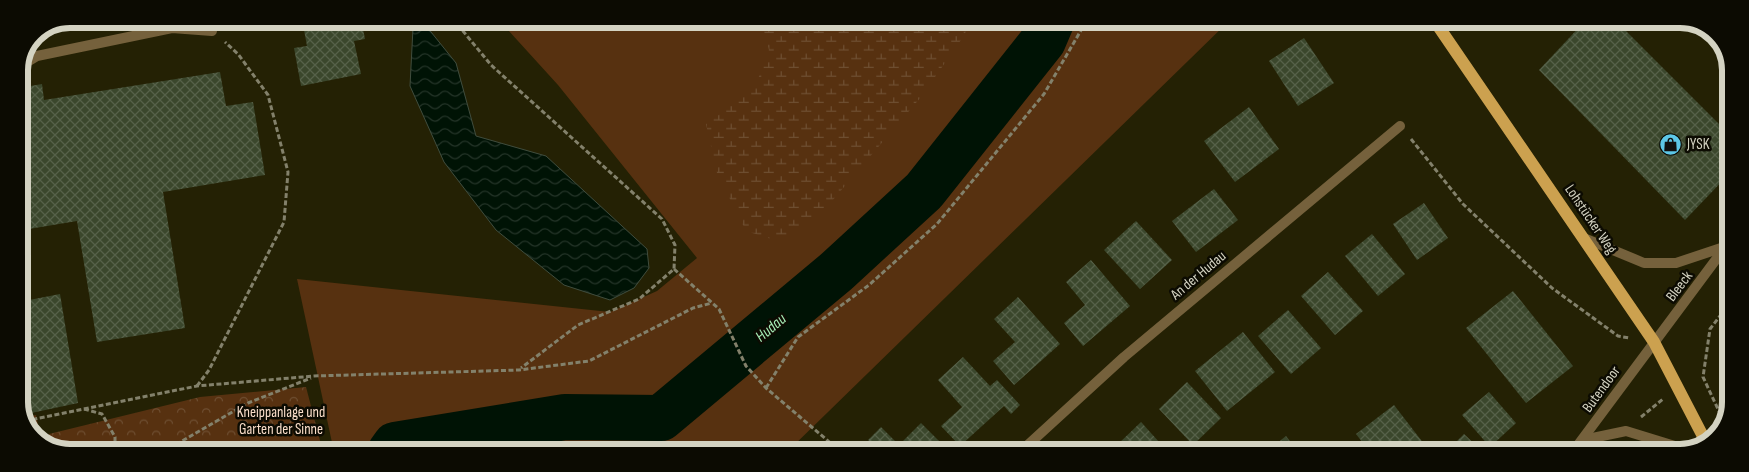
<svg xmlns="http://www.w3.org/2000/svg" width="1749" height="472" viewBox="0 0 1749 472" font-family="'Sofia Sans Condensed',sans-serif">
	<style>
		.green { fill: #573110 }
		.wetland { fill: url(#wetland-marsh) }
		.park { fill: url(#park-crowns) }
		.water { fill: url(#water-waves); stroke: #404d3e }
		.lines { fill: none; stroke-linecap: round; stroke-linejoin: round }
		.river { stroke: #001305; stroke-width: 46 }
		.building { fill: url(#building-cross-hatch) }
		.path { stroke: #83816b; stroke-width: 3; stroke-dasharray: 5 2.5; stroke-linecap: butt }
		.street { stroke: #75613c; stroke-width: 10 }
		.primary { stroke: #cca14f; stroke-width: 12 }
		.labels { text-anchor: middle; stroke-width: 5; stroke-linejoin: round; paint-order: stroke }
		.poi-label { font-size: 15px; fill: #d4d3c2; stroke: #0c0b02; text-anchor: start }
		.street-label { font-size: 15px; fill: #d4d3c2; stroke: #0c0b02 }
		.park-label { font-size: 15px; fill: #f9ddc9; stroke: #0c0b02 }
		.water-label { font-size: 16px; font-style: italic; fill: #a7edb7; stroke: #0c0b02 }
		.rim { fill: none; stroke: #d4d3c2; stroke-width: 6 }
	</style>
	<defs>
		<pattern id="wetland-marsh" width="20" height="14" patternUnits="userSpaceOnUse" patternTransform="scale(1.25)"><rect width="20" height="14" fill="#573110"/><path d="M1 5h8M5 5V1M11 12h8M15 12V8" fill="none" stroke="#6e4e31"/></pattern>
		<pattern id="park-crowns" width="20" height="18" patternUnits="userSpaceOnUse" patternTransform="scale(1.25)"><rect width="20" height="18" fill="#573110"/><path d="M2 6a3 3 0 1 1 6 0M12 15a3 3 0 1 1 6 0" fill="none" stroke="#6e4e31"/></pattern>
		<pattern id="water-waves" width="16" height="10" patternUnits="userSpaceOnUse" patternTransform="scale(1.25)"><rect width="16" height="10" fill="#001305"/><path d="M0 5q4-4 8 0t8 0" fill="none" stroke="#243428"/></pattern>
		<pattern id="building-cross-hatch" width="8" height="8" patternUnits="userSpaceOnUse" patternTransform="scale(1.25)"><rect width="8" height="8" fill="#3b472c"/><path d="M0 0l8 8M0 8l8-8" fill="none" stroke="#566149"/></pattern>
	</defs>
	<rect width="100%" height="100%" fill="#242104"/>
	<g class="green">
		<path d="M498,19L1230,20L787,452H334L297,279L610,312L657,291L697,258L558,85Z"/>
		<path d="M36,415L42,443L31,436L24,418Z"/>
	</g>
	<path class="wetland" d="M761,19L972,20L963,37L921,97L832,201L784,243L746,231L717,173L706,124L728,108L758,79L769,50Z"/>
	<path class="park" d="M306,387L323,452H56L51,449L49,434L200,397Z"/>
	<path class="water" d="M427,27L456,63L476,136L546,156L647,249L649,268L634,288L610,300L564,285L496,230L444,162L410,86L413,28Z"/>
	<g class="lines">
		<path class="river" d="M390,452L395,445L565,417L661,418L837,271L924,191L1043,41L1052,20"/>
	</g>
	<g class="building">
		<path d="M302,19H361L365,39L354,41L361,74L301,86L294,48L307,46Z"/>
		<path d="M1586,20H1615L1730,135V173L1685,220L1539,70Z"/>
		<path d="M1304,38L1334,83L1298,106L1269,61Z"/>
		<path d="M1729,62L1730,66V80L1721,71Z"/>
		<path d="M220,72L226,106L253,102L265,175L163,192L185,328L97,342L77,221L23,230L19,207V88L42,84L44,100Z"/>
		<path d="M1249,107L1279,149L1235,182L1204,141Z"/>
		<path d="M1214,189L1238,220L1196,252L1172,221Z"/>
		<path d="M1424,203L1448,238L1417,260L1393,224Z"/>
		<path d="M1136,221L1172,260L1140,289L1104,250Z"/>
		<path d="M1372,234L1405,274L1378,296L1345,256Z"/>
		<path d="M1091,260L1130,306L1083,346L1064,323L1085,305L1066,282Z"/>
		<path d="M1328,272L1363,311L1335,335L1301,296Z"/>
		<path d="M1513,291L1573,366L1526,403L1466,328Z"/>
		<path d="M60,294L78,403L22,415L19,406V302Z"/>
		<path d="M1018,297L1060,344L1014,385L993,361L1015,342L994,319Z"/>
		<path d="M1288,310L1321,348L1291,374L1258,336Z"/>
		<path d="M1243,332L1275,372L1227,411L1195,371Z"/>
		<path d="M963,357L990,386L997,380L1020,405L1011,414L1004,406L960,446L941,426L962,407L938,380Z"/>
		<path d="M1187,382L1221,418L1193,445L1159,409Z"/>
		<path d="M1489,392L1516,423L1490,447L1462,415Z"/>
		<path d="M1394,405L1431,453H1371L1356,434Z"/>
		<path d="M1141,422L1169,453H1120L1115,447Z"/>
		<path d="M921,423L951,453L881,452L868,440L881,427L899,445Z"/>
		<path d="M1464,434L1484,453H1445Z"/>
		<path d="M1286,436L1299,453H1265Z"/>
	</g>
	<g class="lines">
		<g class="path">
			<path d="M453,19L491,65L662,219L675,245L674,269L639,299L578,325L521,368"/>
			<path d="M1411,139L1463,204L1552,288L1618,336L1629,338"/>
			<path d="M674,269L719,309L746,366L766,388L841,452"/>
			<path d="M197,386L209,370L284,222L288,172L268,95L238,54L225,42"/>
			<path d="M766,388L798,337L869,285L937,224L1044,94L1087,20"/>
			<path d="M84,409L102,414L115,437V452"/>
			<path d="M1641,417L1663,399"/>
			<path d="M25,421L197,386L314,376L519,370L589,361L693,308L712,303"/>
			<path d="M1724,422L1703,377L1710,329L1729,304"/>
			<path d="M163,452L248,403L311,378"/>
		</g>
		<g class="street">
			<path d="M19,67L37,56L172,28L212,31"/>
			<path d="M1584,238L1644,263H1676L1727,246"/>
			<path d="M1583,440L1626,431L1678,447L1685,452"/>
			<path d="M1019,453L1124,357L1400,126"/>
			<path d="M1572,453L1729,242"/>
		</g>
		<path class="primary" d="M1434,20L1654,342L1707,444"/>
	</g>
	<defs>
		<symbol id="shop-disc" viewBox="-11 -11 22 22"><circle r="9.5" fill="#5dc7e8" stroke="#0c0b02"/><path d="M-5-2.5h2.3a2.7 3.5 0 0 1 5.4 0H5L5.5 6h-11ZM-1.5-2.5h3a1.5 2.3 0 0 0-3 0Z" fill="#111"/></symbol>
	</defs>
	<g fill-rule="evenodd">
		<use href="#shop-disc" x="1658" y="132" width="25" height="25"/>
	</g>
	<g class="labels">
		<g class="poi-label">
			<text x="1687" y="149">JYSK</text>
		</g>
		<g class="street-label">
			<text transform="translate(1591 219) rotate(56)" y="5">Lohstücker Weg</text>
			<text transform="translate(1198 275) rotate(-40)" y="5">An der Hudau</text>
			<text transform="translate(1679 286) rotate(-53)" y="5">Bleeck</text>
			<text transform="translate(1601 389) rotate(-54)" y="5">Butendoor</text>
		</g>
		<g class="park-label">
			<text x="281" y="417">Kneippanlage und<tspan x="281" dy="17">Garten der Sinne</tspan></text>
		</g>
		<g class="water-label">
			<text transform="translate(770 327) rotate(-40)" y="6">Hudau</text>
		</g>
	</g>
	<path d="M0 0H1749V472H0ZM70 28H1680A42 42 0 0 1 1722 70V402A42 42 0 0 1 1680 444H70A42 42 0 0 1 28 402V70A42 42 0 0 1 70 28Z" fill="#0c0b02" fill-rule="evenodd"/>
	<path class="rim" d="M70 28H1680A42 42 0 0 1 1722 70V402A42 42 0 0 1 1680 444H70A42 42 0 0 1 28 402V70A42 42 0 0 1 70 28Z"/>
</svg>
